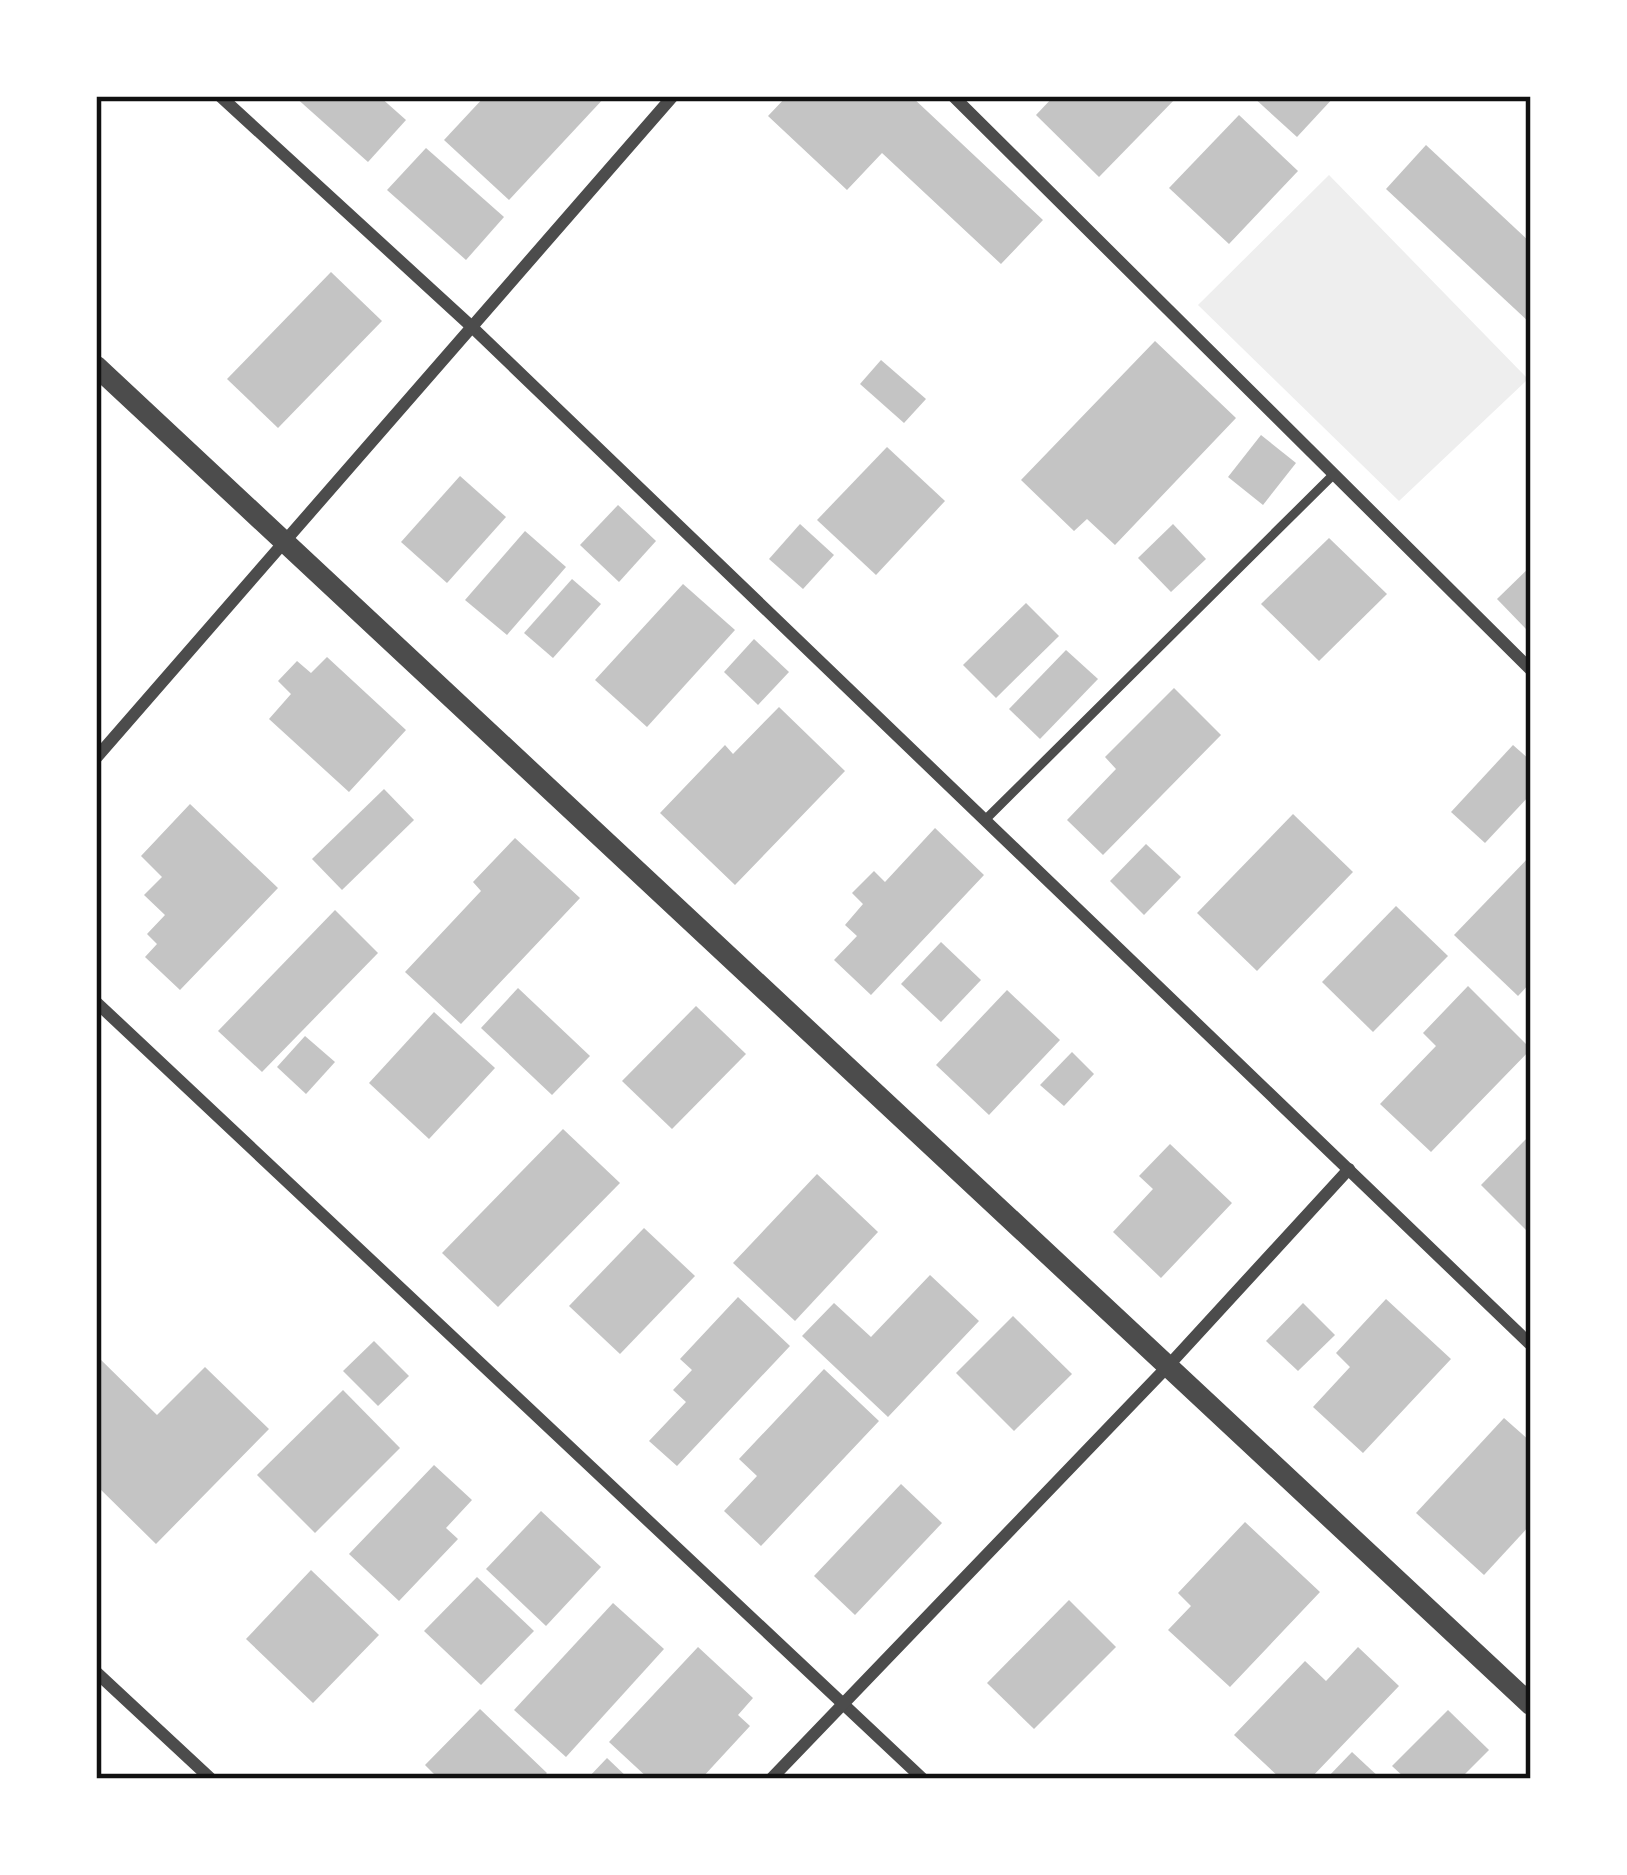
<svg xmlns="http://www.w3.org/2000/svg" width="1627" height="1875" viewBox="0 0 1627 1875" font-family="'Roboto Condensed',sans-serif">
	<style>
		.green { fill: #eee }
		.building { fill: #c4c4c4 }
		.lines { fill: none; stroke-linecap: round; stroke-linejoin: round }
		.service { stroke: #4c4c4c; stroke-width: 9 }
		.minor { stroke: #4c4c4c; stroke-width: 12 }
		.tertiary { stroke: #4c4c4c; stroke-width: 21 }
		.neatline { fill: none; stroke: #111; stroke-width: 4.5 }
	</style>
	<rect width="100%" height="100%" fill="#fff"/>
	<path class="green" d="M1329,175L1528,379L1399,501L1198,305Z"/>
	<g class="building">
		<path d="M294,96H379L406,120L368,162Z"/>
		<path d="M485,96H606L509,200L444,140Z"/>
		<path d="M787,96H911L1043,220L1001,264L882,153L847,190L768,116Z"/>
		<path d="M1054,96H1178L1099,177L1036,115Z"/>
		<path d="M1252,96H1335L1297,137Z"/>
		<path d="M1239,115L1298,171L1229,244L1169,188Z"/>
		<path d="M1426,145L1531,243V324L1386,189Z"/>
		<path d="M426,148L504,217L466,260L387,190Z"/>
		<path d="M331,272L382,321L278,428L227,379Z"/>
		<path d="M1155,341L1236,418L1115,545L1087,519L1074,531L1021,480Z"/>
		<path d="M881,360L926,399L904,423L860,384Z"/>
		<path d="M1261,435L1296,463L1263,505L1228,477Z"/>
		<path d="M887,447L945,501L876,575L817,520Z"/>
		<path d="M460,476L506,517L447,583L401,542Z"/>
		<path d="M618,505L656,541L619,582L580,545Z"/>
		<path d="M800,524L834,555L803,589L769,559Z"/>
		<path d="M1173,524L1206,559L1171,592L1138,558Z"/>
		<path d="M525,531L566,567L507,635L465,600Z"/>
		<path d="M1329,538L1387,594L1319,661L1261,604Z"/>
		<path d="M1531,566V624L1526,629L1497,599Z"/>
		<path d="M572,579L601,604L553,658L524,633Z"/>
		<path d="M683,584L735,630L647,727L595,680Z"/>
		<path d="M1026,603L1059,636L996,698L963,665Z"/>
		<path d="M754,639L789,672L758,705L724,672Z"/>
		<path d="M1066,650L1098,679L1040,739L1009,709Z"/>
		<path d="M327,657L406,730L349,792L269,719L291,694L278,681L297,661L311,673Z"/>
		<path d="M1174,688L1221,735L1103,855L1067,820L1116,769L1105,757Z"/>
		<path d="M779,707L845,771L735,885L660,813L725,745L733,754Z"/>
		<path d="M1513,745L1531,761V794L1485,843L1451,812Z"/>
		<path d="M384,789L414,820L342,890L312,859Z"/>
		<path d="M190,804L278,888L180,990L145,957L157,944L147,934L165,915L144,895L162,877L141,856Z"/>
		<path d="M1293,814L1353,872L1257,971L1197,913Z"/>
		<path d="M935,828L984,875L871,995L834,960L857,936L845,925L863,904L852,893L874,871L885,882Z"/>
		<path d="M515,838L580,898L461,1024L405,972L481,891L473,882Z"/>
		<path d="M1146,844L1181,877L1144,915L1110,881Z"/>
		<path d="M1531,855V982L1518,996L1454,935Z"/>
		<path d="M1396,906L1448,956L1373,1032L1322,982Z"/>
		<path d="M335,910L378,953L262,1072L218,1031Z"/>
		<path d="M941,942L981,980L941,1022L901,984Z"/>
		<path d="M1468,986L1531,1049L1431,1152L1380,1104L1436,1046L1423,1033Z"/>
		<path d="M518,988L590,1056L552,1095L481,1028Z"/>
		<path d="M1007,990L1060,1040L989,1115L936,1065Z"/>
		<path d="M696,1006L746,1054L672,1129L622,1081Z"/>
		<path d="M434,1012L495,1068L429,1139L369,1083Z"/>
		<path d="M305,1036L335,1062L306,1094L277,1067Z"/>
		<path d="M1072,1052L1094,1074L1064,1106L1040,1085Z"/>
		<path d="M563,1129L620,1183L498,1307L442,1253Z"/>
		<path d="M1531,1134V1235L1481,1185Z"/>
		<path d="M1170,1144L1232,1203L1161,1278L1113,1232L1153,1189L1139,1176Z"/>
		<path d="M817,1174L878,1232L795,1321L733,1263Z"/>
		<path d="M644,1228L695,1276L620,1354L569,1306Z"/>
		<path d="M930,1275L979,1321L888,1417L802,1336L834,1303L871,1337Z"/>
		<path d="M738,1297L790,1346L677,1466L649,1441L686,1402L673,1390L692,1370L680,1359Z"/>
		<path d="M1386,1299L1451,1359L1363,1453L1313,1407L1350,1367L1336,1353Z"/>
		<path d="M1303,1303L1335,1335L1298,1371L1266,1341Z"/>
		<path d="M1013,1316L1072,1374L1014,1431L956,1373Z"/>
		<path d="M374,1341L409,1376L378,1406L343,1371Z"/>
		<path d="M96,1355L157,1415L205,1367L269,1429L156,1544L96,1485Z"/>
		<path d="M824,1369L879,1421L761,1546L724,1511L757,1476L739,1459Z"/>
		<path d="M343,1390L400,1448L315,1533L257,1475Z"/>
		<path d="M1504,1418L1531,1442V1524L1484,1575L1416,1513Z"/>
		<path d="M434,1465L472,1500L446,1528L458,1539L399,1601L349,1554Z"/>
		<path d="M901,1484L942,1523L855,1615L814,1576Z"/>
		<path d="M541,1511L601,1567L546,1626L486,1569Z"/>
		<path d="M1245,1522L1320,1592L1230,1687L1168,1630L1191,1606L1178,1593Z"/>
		<path d="M311,1570L379,1635L313,1703L246,1639Z"/>
		<path d="M477,1577L534,1631L481,1685L424,1631Z"/>
		<path d="M1069,1600L1116,1647L1034,1729L987,1683Z"/>
		<path d="M613,1603L664,1649L566,1757L514,1710Z"/>
		<path d="M698,1647L753,1698L738,1715L750,1726L701,1779H649L609,1742Z"/>
		<path d="M1358,1647L1399,1686L1310,1779H1281L1234,1735L1305,1661L1326,1681Z"/>
		<path d="M480,1709L547,1773L541,1779H431L435,1775L425,1765Z"/>
		<path d="M1448,1710L1489,1750L1460,1779H1406L1392,1766Z"/>
		<path d="M1352,1752L1381,1779H1326Z"/>
		<path d="M607,1758L629,1779H587Z"/>
	</g>
	<g class="lines">
		<path class="service" d="M986,819L1333,475"/>
		<g class="minor">
			<path d="M220,96L472,327L1531,1345"/>
			<path d="M953,96L1531,670"/>
			<path d="M96,758L673,96"/>
			<path d="M96,1002L923,1779"/>
			<path d="M96,1672L211,1779"/>
			<path d="M771,1779L1169,1365L1349,1169"/>
		</g>
		<path class="tertiary" d="M96,366L1531,1705"/>
	</g>
	<rect width="1627" height="1875" fill="none" stroke="#ffffff" stroke-width="198"/>
	<rect x="99" y="99" width="1429" height="1677" class="neatline"/>
</svg>
